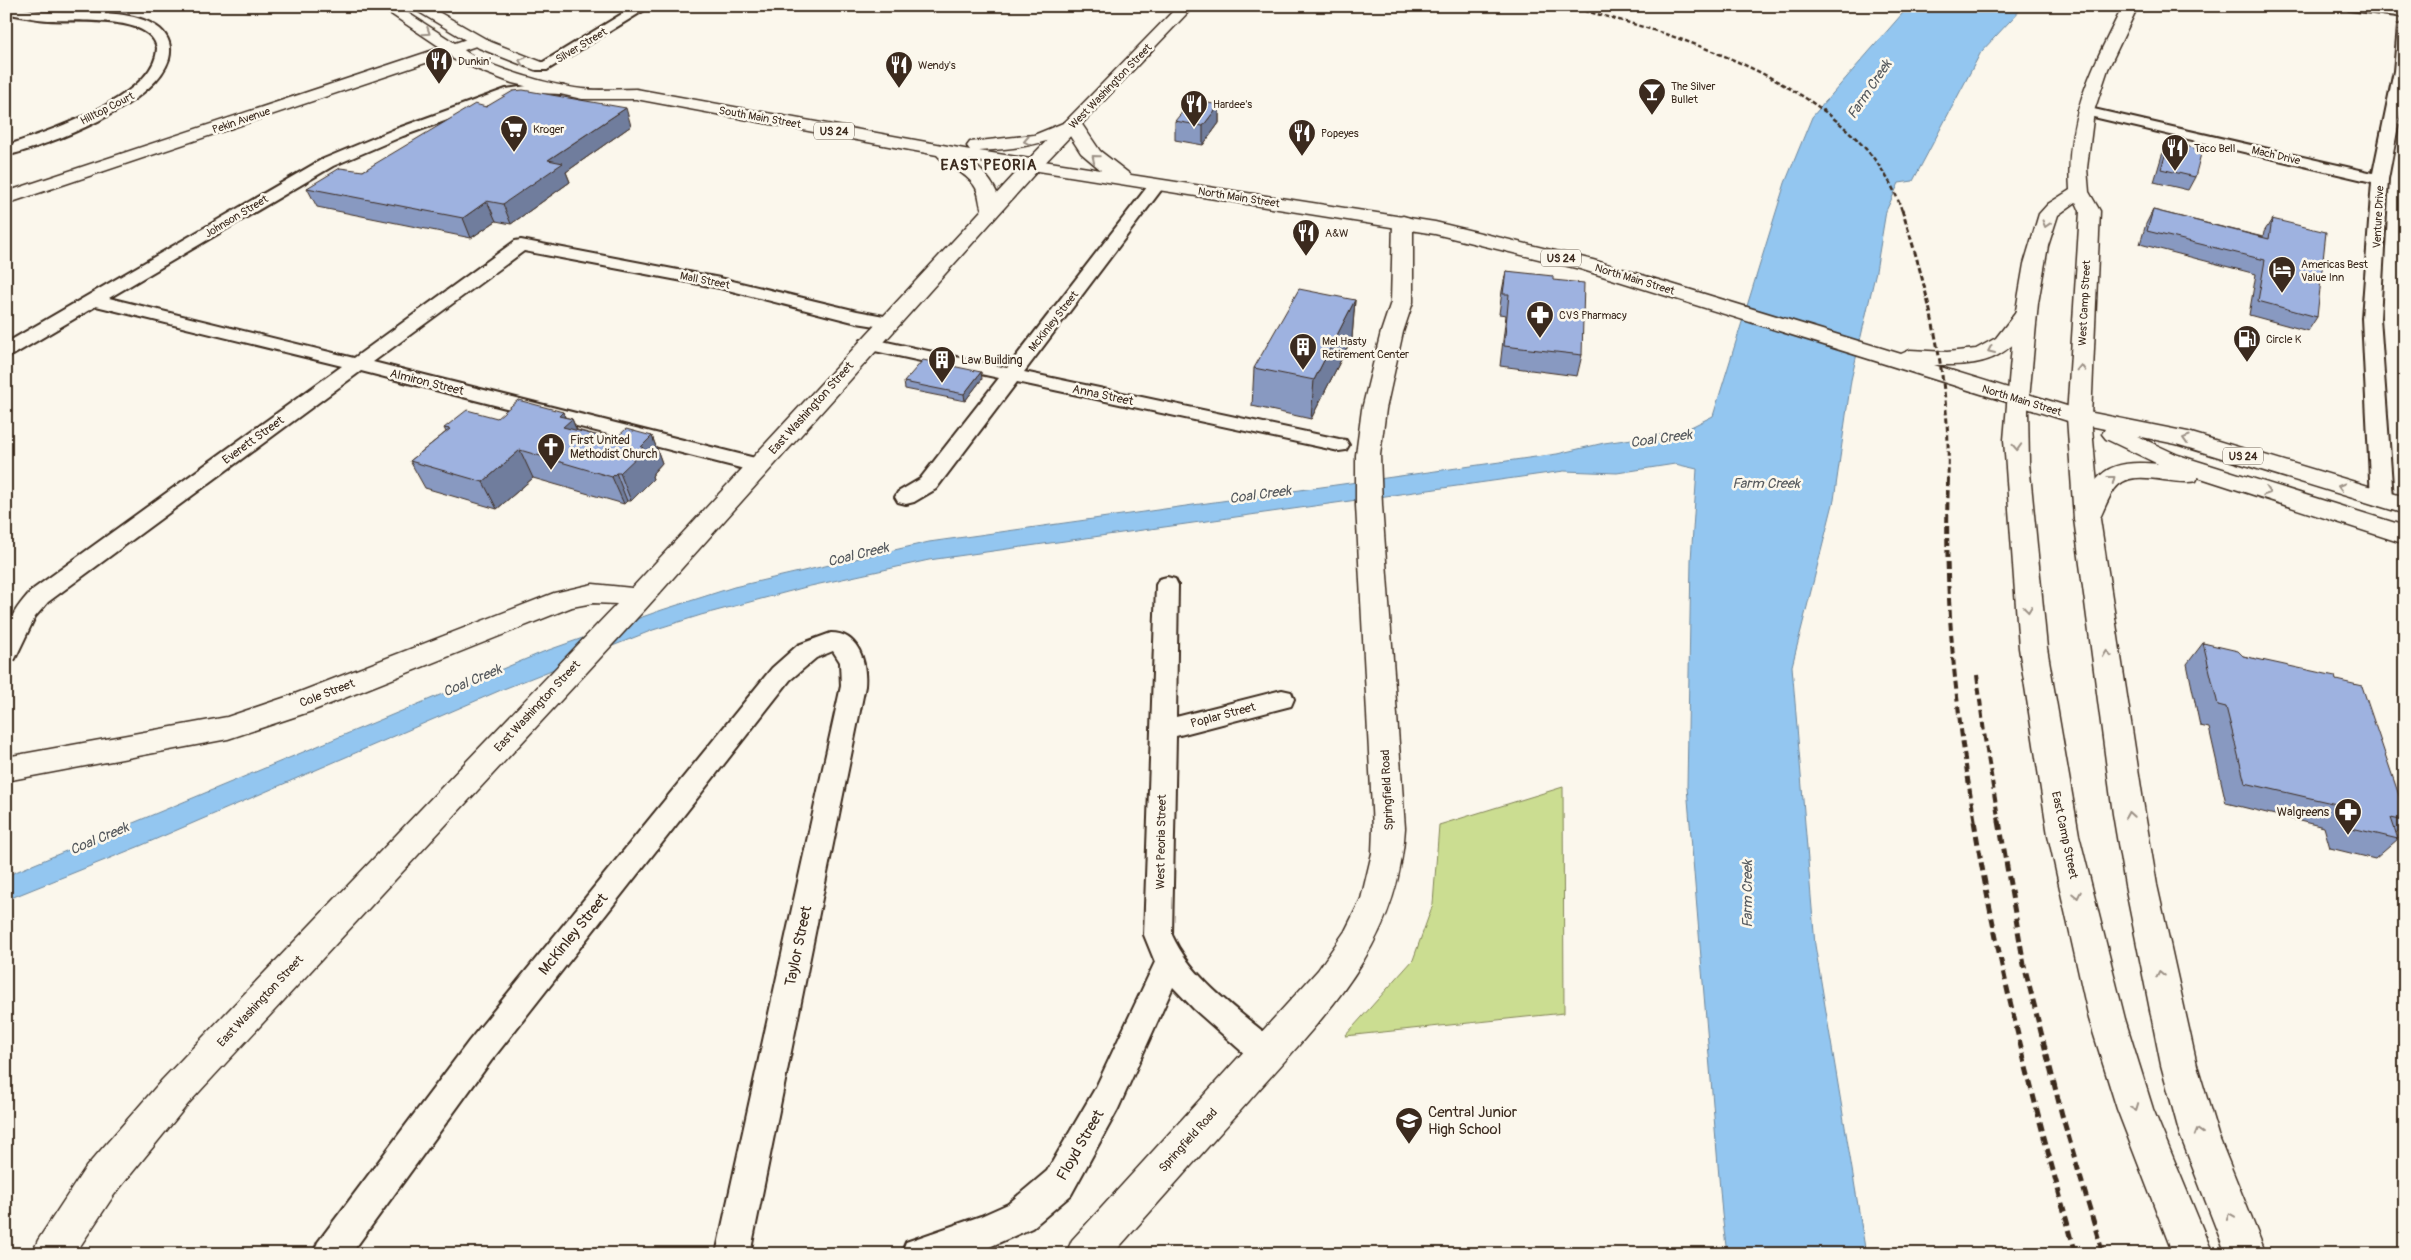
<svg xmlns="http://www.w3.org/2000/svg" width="2411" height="1260" viewBox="0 0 2411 1260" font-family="Pangolin,sans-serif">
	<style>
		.green { fill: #cbdd91; stroke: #838458 }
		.water { fill: #93c6f0; stroke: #70889c }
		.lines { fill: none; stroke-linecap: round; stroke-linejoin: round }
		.street-casing { stroke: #3b2a1e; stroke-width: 4 }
		.secondary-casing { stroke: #3b2a1e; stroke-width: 3 }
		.primary-casing { stroke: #3b2a1e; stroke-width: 3 }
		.street { fill: #fbf7ec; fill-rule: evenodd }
		.secondary { fill: #fbf7ec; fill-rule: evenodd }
		.primary { fill: #fbf7ec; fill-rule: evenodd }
		.rail-far3 { stroke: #3b2a1e; stroke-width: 2.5; stroke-dasharray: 4.5 2.5; stroke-linecap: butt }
		.rail-far2 { stroke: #3b2a1e; stroke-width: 3; stroke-dasharray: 5.5 3; stroke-linecap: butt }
		.rail-far1 { stroke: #3b2a1e; stroke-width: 4; stroke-dasharray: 8 4; stroke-linecap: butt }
		.rail { stroke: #3b2a1e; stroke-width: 5; stroke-dasharray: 9 5; stroke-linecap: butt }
		.wall { fill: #8899c1; stroke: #3b2a1e }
		.shaded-wall { fill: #6f7d9d; stroke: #3b2a1e }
		.building { fill: #9eb2e0; stroke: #3b2a1e }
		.oneway { stroke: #9b9085 }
		.labels { text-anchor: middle; stroke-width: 5; stroke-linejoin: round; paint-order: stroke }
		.far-street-label { font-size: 11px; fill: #3b2a1e; stroke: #fbf7ec }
		.far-poi-label { font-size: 11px; fill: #3b2a1e; stroke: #fbf7ec; text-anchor: start }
		.shield { fill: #fbf7ec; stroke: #75685c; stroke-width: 1 }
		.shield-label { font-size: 11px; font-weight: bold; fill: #3b2a1e }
		.poi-label { font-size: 12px; fill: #3b2a1e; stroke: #fbf7ec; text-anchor: start }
		.street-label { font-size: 12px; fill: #3b2a1e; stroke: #fbf7ec }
		.water-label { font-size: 14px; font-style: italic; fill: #55595d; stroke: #fbf7ec }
		.far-district-label { font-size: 15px; font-weight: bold; letter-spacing: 1px; fill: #3b2a1e; stroke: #fbf7ec }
		.near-street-label { font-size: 15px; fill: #3b2a1e; stroke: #fbf7ec }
		.near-poi-label { font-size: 15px; fill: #3b2a1e; stroke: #fbf7ec; text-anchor: start }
	</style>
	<rect width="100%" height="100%" fill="#fbf7ec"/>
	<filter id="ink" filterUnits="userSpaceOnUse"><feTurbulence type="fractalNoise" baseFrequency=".02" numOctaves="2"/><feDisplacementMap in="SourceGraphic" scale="10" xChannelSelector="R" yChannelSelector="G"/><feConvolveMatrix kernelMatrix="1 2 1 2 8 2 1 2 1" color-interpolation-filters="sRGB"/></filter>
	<g filter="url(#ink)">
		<path class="green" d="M1563,787L1564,1013L1345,1036L1413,960L1433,904L1439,825Z"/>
		<path class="water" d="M1909,6H2024L1981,52L1913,181L1899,183L1886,211L1876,271L1851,380L1834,500L1792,666L1815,945L1866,1254H1727L1722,1214L1687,787L1691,560L1697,469L1675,464L1617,473L1564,471L929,560L806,587L701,615L653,630L501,690L140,846L6,900V876L543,652L662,610L734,587L929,542L1557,454L1604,443L1681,432L1713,416L1785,183L1812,117Z"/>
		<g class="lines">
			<defs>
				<g id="street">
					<path d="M6,6C20,6 34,11 48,12C80,14 133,7 160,29C169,37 172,47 169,59C155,105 50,145 6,156V146C45,132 156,98 157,48C151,14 75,22 48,20C34,19 20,16 6,13Z"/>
					<path d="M635,6H651L547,70H537L535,67Z"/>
					<path d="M2343,6H2383L2405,9V17L2349,10Z"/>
					<path d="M2405,22V89L2388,179L2380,318L2393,499L2390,504L2382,506L2374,504L2371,499L2362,318L2372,182L2085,115L2078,111L2085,107L2373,173L2394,71L2398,26Z"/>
					<path d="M534,85L563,86L570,90L563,94L534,93L514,96L403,136L333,166L109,298L354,358L515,241L521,240L720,278L857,311L895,318L897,322L895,326L888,328L857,323L720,288L524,251L373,362L767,461L770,466L767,471L760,473L361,371L48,602L35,617L15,659L6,662C6,625 7,618 32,590L342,366L96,306L13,355L6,357V343L321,160L393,130L506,89Z"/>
					<path d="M1157,180L1163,182L1165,185L1024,372L1339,439L1346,440L1349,445L1346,450L1339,451L1017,382L936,489L914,502L906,504L898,502L895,497L898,492L920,479L999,378L861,348L859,344L861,340L868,338L1007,368L1151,182Z"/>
					<path d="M1167,577L1175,579L1178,585L1176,717L1282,690L1291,692L1294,699L1291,706L1176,736L1172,935C1193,981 1241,1012 1278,1044L1283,1054L1278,1064L1267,1069L1256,1064L1194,1009L1173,987L1118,1109L1071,1195L1032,1228L985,1249L971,1254H901L906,1242L981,1216L1008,1204L1047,1171L1096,1087L1155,962L1144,935L1156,585L1159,579Z"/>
					<path d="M831,633C859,633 867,662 865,686L750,1254H716L841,686L840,662L833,651L816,658L790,680L491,1061L351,1254H313L318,1242L469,1041L772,668L798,645Z"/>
				</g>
				<g id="secondary">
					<path d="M1178,6H1194L1038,170L648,606L188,1104L114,1195L75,1254H32L38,1240L86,1167L162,1080L617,604L593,603L572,607L312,711L228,739L6,781V757L227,717L292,695L554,593L593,584L632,588L1026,162Z"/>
					<path d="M2123,6H2138L2108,69L2094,111L2087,168L2089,192L2100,211L2091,417L2100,519L2145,814L2157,885L2197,1065L2218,1135L2266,1254H2226L2180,1135L2161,1065L2125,885L2113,814L2074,519L2067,417L2080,211L2076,202L2058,215L2048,246L2038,303L2028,410L2029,463L2047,648L2079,835L2125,1019L2153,1109L2213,1254H2173L2117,1109L2089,1019L2048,835L2019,648L2004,440L2014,322L2024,264L2039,214L2048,204L2070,190C2065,118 2092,68 2123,6Z"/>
					<path d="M476,36L484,41L482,44L6,204V192Z"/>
					<path d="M1403,216L1410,218L1413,222V302L1403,332L1386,409L1380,455L1382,505L1405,828C1399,947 1323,1017 1249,1101C1203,1152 1158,1203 1113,1254H1066L1072,1240L1318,970L1345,931L1361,899L1372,853L1373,828L1356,505V455L1362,409L1381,332L1391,302L1393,222L1396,218Z"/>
				</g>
				<g id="primary">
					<path d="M379,6H397L458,45C476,65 554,86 582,89C600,91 618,89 636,89L970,150L967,146L970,142L1034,135L1073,119L1079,120L1100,151L1131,175L1435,222L1593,260L1901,354L1910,350L1947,352L1976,349L1996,338L2017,311L2025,310L2033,311L2036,316C2007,360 1986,366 1934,365L2083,411L2188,432L2405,497V514L2176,444L2137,436L2178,455L2405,526V544L2198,477L2196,481C2171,487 2131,465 2114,490C2106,501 2103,514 2096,525L2087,527L2078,525L2074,519C2097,474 2102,459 2158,464L2106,439L2102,434L2105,429L2071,422L1580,269L1435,234L969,160C986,173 999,188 1001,210L998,214H984C978,206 981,194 974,185C964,171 947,167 937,155L636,99H582L512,83L486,73L453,59L446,51ZM1068,133L1081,153L1101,170L979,151C1011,149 1039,146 1068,133Z"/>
					<path d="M409,6H428L491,42L547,64L549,67L547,70H535L479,48Z"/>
				</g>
			</defs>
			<use href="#street" class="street-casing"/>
			<use href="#secondary" class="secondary-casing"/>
			<use href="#primary" class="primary-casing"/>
			<use href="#street" class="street"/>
			<use href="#secondary" class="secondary"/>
			<use href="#primary" class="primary"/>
			<path class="rail-far3" d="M1564,6C1676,32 1863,89 1902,211"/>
			<path class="rail-far2" d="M1902,210C1930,297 1951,387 1948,479"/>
			<g class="rail-far1">
				<path d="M1948,478C1944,598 1955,704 1975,823"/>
				<path d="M1977,675L1984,733L1999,823"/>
			</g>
			<g class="rail">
				<path d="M1974,821C1998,968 2036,1111 2076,1254"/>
				<path d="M1999,821L2024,965L2062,1115L2103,1254"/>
			</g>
		</g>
		<g class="wall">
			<path d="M1219,105V123L1203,145L1175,140V121Z"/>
			<path d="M486,107L631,126L566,172L570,182L511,224L496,221L471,238L317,207L307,188L363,171Z"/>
			<path d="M2169,142L2195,177L2188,190L2154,182L2162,155Z"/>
			<path d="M2153,210L2263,237L2264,232L2272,219L2317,317L2308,331L2249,315L2256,274L2140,244L2146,224Z"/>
			<path d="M1506,271L1553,280L1582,355L1577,376L1500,366L1506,315L1499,314L1502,291Z"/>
			<path d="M1355,300L1352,338L1311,419L1252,406L1254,368Z"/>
			<path d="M982,379L965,401L905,389L904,382Z"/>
			<path d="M563,412L565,417L572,419L577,430L614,440L652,436L662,463L653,473V475L652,476L653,479L631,501H627L624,504L533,478L497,509L425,488L410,461L446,432L444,428Z"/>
			<path d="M2203,643L2243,656L2336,680L2405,813V825L2396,833L2398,839L2375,859L2330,848L2324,827L2226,803L2209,728L2200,726L2187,664Z"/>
		</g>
		<g class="shaded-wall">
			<path d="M1219,105V123L1203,145V126Z"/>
			<path d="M626,108L631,126L566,172L570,182L511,224L503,204L548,160Z"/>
			<path d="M487,201L496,221L471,238L463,218Z"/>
			<path d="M1355,300L1352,338L1311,419L1314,380Z"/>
			<path d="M981,372L982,379L965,401L964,394Z"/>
			<path d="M563,412L567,423L572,419L583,446L575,454L559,416Z"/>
			<path d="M652,436L662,463L653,473V475L652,476L653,479L631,501L620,473L640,451L641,447Z"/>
			<path d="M520,450L533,478L497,509L483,482Z"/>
			<path d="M616,473L627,501L624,504L612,477Z"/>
		</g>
		<g class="building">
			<path d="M523,90L626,108L548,160L563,163L503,204L487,201L463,218L307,188L340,168L363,171L475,104L486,107L513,91Z"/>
			<path d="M1192,100L1219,105L1203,126L1175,121Z"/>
			<path d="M2169,142L2202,150L2195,177L2161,169Z"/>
			<path d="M2153,210L2269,239L2272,219L2326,232L2317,317L2258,301L2265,260L2147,231Z"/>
			<path d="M1506,271L1553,276V280L1584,283L1582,355L1504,346L1509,294H1503Z"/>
			<path d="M1299,289L1355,300L1314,380L1254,368Z"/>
			<path d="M923,360L981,372L964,394L904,382Z"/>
			<path d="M518,400L563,412L559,416L572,419L563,427L614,440L626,429L652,436L641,447H643L640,451H643L620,473H616L612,477L520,450L483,482L410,461L450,429L444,428L467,410L497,418Z"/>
			<path d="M2203,643L2238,651L2243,656L2335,676L2336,680L2362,686L2405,813V821L2391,818L2398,839L2352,828L2345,806L2245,783L2226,707L2218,705Z"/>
		</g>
		<defs><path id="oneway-chevron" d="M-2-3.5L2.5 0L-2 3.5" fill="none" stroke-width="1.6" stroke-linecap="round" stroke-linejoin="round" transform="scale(1.25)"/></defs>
		<g class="oneway">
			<use href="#oneway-chevron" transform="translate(427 32) rotate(33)"/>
			<use href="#oneway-chevron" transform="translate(522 61) rotate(-161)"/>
			<use href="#oneway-chevron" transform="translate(1027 141) rotate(169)"/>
			<use href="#oneway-chevron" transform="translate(1095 158) rotate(-140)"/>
			<use href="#oneway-chevron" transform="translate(2046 224) rotate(107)"/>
			<use href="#oneway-chevron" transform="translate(1991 350) rotate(156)"/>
			<use href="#oneway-chevron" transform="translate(2081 368) rotate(-88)"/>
			<use href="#oneway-chevron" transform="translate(2186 439) rotate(-163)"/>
			<use href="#oneway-chevron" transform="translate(2017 447) rotate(87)"/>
			<use href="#oneway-chevron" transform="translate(2112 479) rotate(-38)"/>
			<use href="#oneway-chevron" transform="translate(2341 487) rotate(-163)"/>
			<use href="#oneway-chevron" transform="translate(2267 492) rotate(18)"/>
			<use href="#oneway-chevron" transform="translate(2028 609) rotate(83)"/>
			<use href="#oneway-chevron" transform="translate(2107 654) rotate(-98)"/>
			<use href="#oneway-chevron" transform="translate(2129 815) rotate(-99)"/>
			<use href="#oneway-chevron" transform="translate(2077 895) rotate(78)"/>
			<use href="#oneway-chevron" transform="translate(2160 974) rotate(-102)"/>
			<use href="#oneway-chevron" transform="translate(2135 1108) rotate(69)"/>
			<use href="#oneway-chevron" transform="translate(2198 1132) rotate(-107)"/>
			<use href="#oneway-chevron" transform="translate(2230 1216) rotate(-112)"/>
		</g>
	</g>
	<defs>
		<symbol id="restaurant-pin" viewBox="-11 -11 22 30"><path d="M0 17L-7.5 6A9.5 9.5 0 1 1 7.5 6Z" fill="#3b2a1e" stroke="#fbf7ec"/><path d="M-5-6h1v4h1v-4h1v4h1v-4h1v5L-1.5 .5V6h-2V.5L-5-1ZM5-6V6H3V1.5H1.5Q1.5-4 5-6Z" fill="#fff"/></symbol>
		<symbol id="bar-pin" viewBox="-11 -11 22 30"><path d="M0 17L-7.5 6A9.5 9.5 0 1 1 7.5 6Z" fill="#3b2a1e" stroke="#fbf7ec"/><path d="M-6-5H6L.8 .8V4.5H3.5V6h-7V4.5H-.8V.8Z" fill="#fff"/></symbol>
		<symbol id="supermarket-pin" viewBox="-11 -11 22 30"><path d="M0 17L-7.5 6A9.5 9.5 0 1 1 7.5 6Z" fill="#3b2a1e" stroke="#fbf7ec"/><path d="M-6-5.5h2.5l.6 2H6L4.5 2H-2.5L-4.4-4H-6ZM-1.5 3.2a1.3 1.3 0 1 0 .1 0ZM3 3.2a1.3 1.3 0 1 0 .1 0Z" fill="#fff"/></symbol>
		<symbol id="hotel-pin" viewBox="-11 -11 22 30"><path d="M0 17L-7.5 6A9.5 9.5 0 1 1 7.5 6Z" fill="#3b2a1e" stroke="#fbf7ec"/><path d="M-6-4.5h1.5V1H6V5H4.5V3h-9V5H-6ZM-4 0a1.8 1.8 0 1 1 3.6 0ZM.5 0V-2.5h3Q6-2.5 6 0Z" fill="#fff"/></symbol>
		<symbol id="pharmacy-pin" viewBox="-11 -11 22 30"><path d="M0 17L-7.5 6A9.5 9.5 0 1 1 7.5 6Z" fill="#3b2a1e" stroke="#fbf7ec"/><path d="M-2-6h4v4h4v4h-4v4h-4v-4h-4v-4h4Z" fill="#fff"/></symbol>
		<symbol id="fuel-pin" viewBox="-11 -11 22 30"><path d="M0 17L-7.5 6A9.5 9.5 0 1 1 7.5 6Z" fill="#3b2a1e" stroke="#fbf7ec"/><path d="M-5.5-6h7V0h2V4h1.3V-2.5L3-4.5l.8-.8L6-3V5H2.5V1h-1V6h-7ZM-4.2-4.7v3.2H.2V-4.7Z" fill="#fff"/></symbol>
		<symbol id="building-pin" viewBox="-11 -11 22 30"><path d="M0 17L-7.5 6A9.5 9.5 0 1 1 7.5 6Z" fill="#3b2a1e" stroke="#fbf7ec"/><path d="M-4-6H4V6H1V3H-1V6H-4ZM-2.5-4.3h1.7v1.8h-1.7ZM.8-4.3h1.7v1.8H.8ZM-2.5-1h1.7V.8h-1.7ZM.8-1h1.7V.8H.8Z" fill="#fff"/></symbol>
		<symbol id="church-pin" viewBox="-11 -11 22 30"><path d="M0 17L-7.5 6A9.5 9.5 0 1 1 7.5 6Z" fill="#3b2a1e" stroke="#fbf7ec"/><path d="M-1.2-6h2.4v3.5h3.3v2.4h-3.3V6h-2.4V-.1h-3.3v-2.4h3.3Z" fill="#fff"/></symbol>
		<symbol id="school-pin" viewBox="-11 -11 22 30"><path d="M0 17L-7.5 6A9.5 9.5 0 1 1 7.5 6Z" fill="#3b2a1e" stroke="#fbf7ec"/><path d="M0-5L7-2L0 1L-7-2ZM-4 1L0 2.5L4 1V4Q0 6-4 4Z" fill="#fff"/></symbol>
	</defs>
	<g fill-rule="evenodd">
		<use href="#restaurant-pin" x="423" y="45" width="32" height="43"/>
		<use href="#restaurant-pin" x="883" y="49" width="32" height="43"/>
		<use href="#bar-pin" x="1636" y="76" width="32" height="43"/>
		<use href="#restaurant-pin" x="1178" y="88" width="32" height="43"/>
		<use href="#supermarket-pin" x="498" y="113" width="32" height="43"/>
		<use href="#restaurant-pin" x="1286" y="117" width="32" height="43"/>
		<use href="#restaurant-pin" x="2159" y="132" width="32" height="43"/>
		<use href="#restaurant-pin" x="1290" y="217" width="32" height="43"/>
		<use href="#hotel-pin" x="2266" y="254" width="32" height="43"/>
		<use href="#pharmacy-pin" x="1524" y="299" width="32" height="43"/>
		<use href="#fuel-pin" x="2231" y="323" width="32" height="43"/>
		<use href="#building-pin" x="1287" y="331" width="32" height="43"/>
		<use href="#building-pin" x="926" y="344" width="32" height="43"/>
		<use href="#church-pin" x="535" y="431" width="32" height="43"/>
		<use href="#pharmacy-pin" x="2332" y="796" width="32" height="43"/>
		<use href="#school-pin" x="1393" y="1105" width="32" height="43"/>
	</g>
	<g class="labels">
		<g class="far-street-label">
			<text transform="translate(581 45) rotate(-31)" y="4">Silver Street</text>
			<text transform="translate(1110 86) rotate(-46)" y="4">West Washington Street</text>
			<text transform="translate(107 108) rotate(-27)" y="4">Hilltop Court</text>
			<text transform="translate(760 117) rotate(10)" y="4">South Main Street</text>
			<text transform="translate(241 120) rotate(-19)" y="4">Pekin Avenue</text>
			<text transform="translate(2276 155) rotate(13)" y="4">Mach Drive</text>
			<text transform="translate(1239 197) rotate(9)" y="4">North Main Street</text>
			<text transform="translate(236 216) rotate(-31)" y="4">Johnson Street</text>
			<text transform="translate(2378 217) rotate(-87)" y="4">Venture Drive</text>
			<text transform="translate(1635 279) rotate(17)" y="4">North Main Street</text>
			<text transform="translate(705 280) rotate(11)" y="4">Mall Street</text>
			<text transform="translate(2084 303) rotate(-87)" y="4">West Camp Street</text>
			<text transform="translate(1053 321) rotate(-52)" y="4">McKinley Street</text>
			<text transform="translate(2022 400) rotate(17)" y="4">North Main Street</text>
		</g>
		<g class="far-poi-label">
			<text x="458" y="65">Dunkin'</text>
			<text x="918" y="69">Wendy's</text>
			<text x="1671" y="90">The Silver<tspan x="1671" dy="13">Bullet</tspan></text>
			<text x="1213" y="108">Hardee's</text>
			<text x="533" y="133">Kroger</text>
			<text x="1321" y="137">Popeyes</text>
			<text x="2194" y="152">Taco Bell</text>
			<text x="1325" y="237">A&amp;W</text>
			<text x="2301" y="268">Americas Best<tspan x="2301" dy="13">Value Inn</tspan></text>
			<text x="1559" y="319">CVS Pharmacy</text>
			<text x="2266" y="343">Circle K</text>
			<text x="1322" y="345">Mel Hasty<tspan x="1322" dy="13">Retirement Center</tspan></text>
		</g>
		<g class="shield">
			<rect x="814" y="122.5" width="40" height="17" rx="4"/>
			<rect x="1541" y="249.5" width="40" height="17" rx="4"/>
			<rect x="2223" y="447.5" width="40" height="17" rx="4"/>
		</g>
		<g class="shield-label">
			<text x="834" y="135">US 24</text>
			<text x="1561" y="262">US 24</text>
			<text x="2243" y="460">US 24</text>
		</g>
		<g class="poi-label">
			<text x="961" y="364">Law Building</text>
			<text x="570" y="444">First United<tspan x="570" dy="14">Methodist Church</tspan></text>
			<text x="2329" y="816" text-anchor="end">Walgreens</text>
		</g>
		<g class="street-label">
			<text transform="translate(427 382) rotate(14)" y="4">Almiron Street</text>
			<text transform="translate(1103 395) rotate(12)" y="4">Anna Street</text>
			<text transform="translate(811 408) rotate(-48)" y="4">East Washington Street</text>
			<text transform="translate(253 440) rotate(-36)" y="4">Everett Street</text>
			<text transform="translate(327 693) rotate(-21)" y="4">Cole Street</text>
			<text transform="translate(537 706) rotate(-47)" y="4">East Washington Street</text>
			<text transform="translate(1223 715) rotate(-15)" y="4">Poplar Street</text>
			<text transform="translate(1387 790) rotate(-93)" y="4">Springfield Road</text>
			<text transform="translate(2065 835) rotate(78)" y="4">East Camp Street</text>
			<text transform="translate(1161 842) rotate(-89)" y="4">West Peoria Street</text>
			<text transform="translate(260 1001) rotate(-47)" y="4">East Washington Street</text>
			<text transform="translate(1188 1140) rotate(-48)" y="4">Springfield Road</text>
		</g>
		<g class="water-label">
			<text transform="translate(1869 89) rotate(-56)" y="5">Farm Creek</text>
			<text transform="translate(1661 438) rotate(-8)" y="5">Coal Creek</text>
			<text x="1766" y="488">Farm Creek</text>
			<text transform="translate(1260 494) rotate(-8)" y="5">Coal Creek</text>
			<text transform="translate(858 554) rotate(-14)" y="5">Coal Creek</text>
			<text transform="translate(472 680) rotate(-23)" y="5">Coal Creek</text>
			<text transform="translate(99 838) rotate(-23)" y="5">Coal Creek</text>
			<text transform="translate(1747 894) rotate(-90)" y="5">Farm Creek</text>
		</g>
		<g class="far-district-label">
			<text x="989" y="170">EAST PEORIA</text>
		</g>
		<g class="near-street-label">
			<text transform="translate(573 934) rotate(-51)" y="5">McKinley Street</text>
			<text transform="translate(798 946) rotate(-78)" y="5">Taylor Street</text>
			<text transform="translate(1080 1145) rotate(-60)" y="5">Floyd Street</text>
		</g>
		<g class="near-poi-label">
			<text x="1428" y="1117">Central Junior<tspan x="1428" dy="17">High School</tspan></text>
		</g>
	</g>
	<rect width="2411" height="1260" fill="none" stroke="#fbf7ec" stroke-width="25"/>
	<rect x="12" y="12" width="2386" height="1235" fill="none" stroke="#3b2a1e" stroke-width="2" filter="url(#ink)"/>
</svg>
